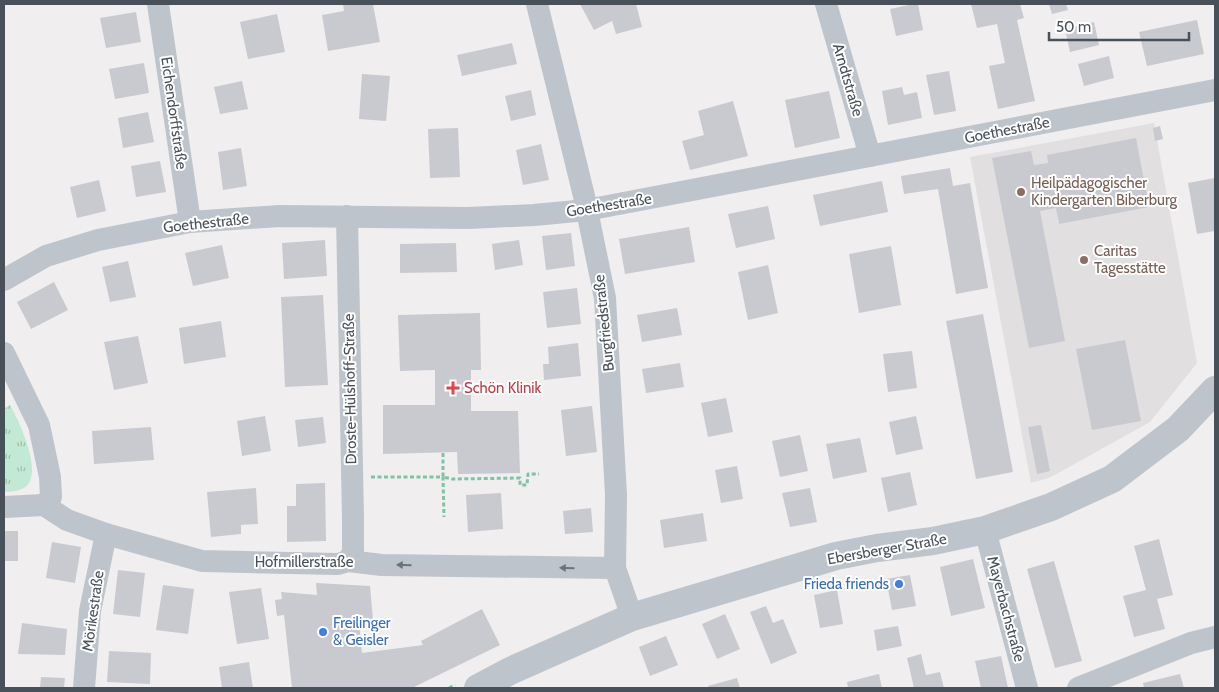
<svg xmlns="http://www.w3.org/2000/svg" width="1219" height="692" viewBox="0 0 1219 692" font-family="Cabin,sans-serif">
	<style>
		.education { fill: #e1dfdf }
		.grass { fill: url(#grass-tufts) }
		.building { fill: #c9cad0 }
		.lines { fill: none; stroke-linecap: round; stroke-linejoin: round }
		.path { stroke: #7dc3a4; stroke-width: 3; stroke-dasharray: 4 2.5; stroke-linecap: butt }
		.minor { stroke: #bec4cb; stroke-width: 22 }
		.tertiary { stroke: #bec4cb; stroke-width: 28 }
		.oneway { fill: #6b737b }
		.education-dot { fill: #8d6e63; stroke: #fff; stroke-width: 2 }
		.health-dot { fill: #e0444e; stroke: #fff; stroke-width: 2 }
		.shop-dot { fill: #3f7fe0; stroke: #fff; stroke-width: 2 }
		.labels { text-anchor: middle; stroke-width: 4; stroke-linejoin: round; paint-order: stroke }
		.street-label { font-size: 15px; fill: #485059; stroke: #fff }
		.education-label { font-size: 15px; fill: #785e54; stroke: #fff; text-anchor: start }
		.health-label { font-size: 15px; fill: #be3a42; stroke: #fff; text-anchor: start }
		.shop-label { font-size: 15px; fill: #366cbe; stroke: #fff; text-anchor: end }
	</style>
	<defs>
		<pattern id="grass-tufts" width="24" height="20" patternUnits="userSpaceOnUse" patternTransform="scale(1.25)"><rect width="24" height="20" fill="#c1e9d3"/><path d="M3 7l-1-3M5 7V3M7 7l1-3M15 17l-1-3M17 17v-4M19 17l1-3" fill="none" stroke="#9fbfae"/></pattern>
	</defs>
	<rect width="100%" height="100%" fill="#f0eeee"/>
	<path class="education" d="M1154,123L1197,363L1150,422L1051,477L1031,483L970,157Z"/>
	<path class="grass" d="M10,405C19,421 40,466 29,483C24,491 12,492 4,492V409Z"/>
	<g class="building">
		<path d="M343,4H373L380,42L328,51L322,15L344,11Z"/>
		<path d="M580,4H636L642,27L616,34L612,21L594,30Z"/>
		<path d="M914,4H918L923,30L896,36L890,9Z"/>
		<path d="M971,4H1020L1024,18L1017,20L1035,101L998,109L989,66L1005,63L997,24L977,28Z"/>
		<path d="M1049,4H1066L1068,10L1052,14Z"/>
		<path d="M136,12L141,42L106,48L100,18Z"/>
		<path d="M277,14L285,52L248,59L240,22Z"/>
		<path d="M1197,20L1204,54L1147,66L1139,32Z"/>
		<path d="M1094,22L1099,45L1070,52L1065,29Z"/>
		<path d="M512,43L517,64L462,76L457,55Z"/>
		<path d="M1109,56L1114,78L1084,86L1078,64Z"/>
		<path d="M144,63L149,93L115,99L109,69Z"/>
		<path d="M949,71L956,111L934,115L926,75Z"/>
		<path d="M362,74L390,76L386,121L359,119Z"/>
		<path d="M242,81L248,109L220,114L214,87Z"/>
		<path d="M902,87L904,95L917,92L922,118L888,125L882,91Z"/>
		<path d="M531,90L536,115L511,121L505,96Z"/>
		<path d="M829,91L840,138L795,148L785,100Z"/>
		<path d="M733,101L748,156L690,170L682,141L704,135L698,111Z"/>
		<path d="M148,112L154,142L123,148L118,118Z"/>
		<path d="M1160,126L1163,139L1155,141L1153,128Z"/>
		<path d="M458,128L460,177L430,178L428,129Z"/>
		<path d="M1136,138L1149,207L1059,224L1056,208L1040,211L1065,341L1029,348L992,158L1031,151L1034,165L1048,163L1047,155Z"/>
		<path d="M541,144L549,180L523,185L516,150Z"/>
		<path d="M241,148L247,186L223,190L218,152Z"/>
		<path d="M160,161L166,192L136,197L131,166Z"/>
		<path d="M950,168L953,186L970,183L988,288L956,294L938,189L904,194L901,176Z"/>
		<path d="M1215,178V231L1197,234L1188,183Z"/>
		<path d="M99,180L106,211L77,218L70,187Z"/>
		<path d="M882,181L888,212L820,226L813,195Z"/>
		<path d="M768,206L775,239L736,248L728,214Z"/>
		<path d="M689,227L695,262L625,274L619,239Z"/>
		<path d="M571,233L575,266L546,270L542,236Z"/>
		<path d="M325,240L327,276L284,279L282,243Z"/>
		<path d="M519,240L523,265L495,270L492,244Z"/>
		<path d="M456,243L457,272L400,273V244Z"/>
		<path d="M222,245L229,278L193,286L185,253Z"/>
		<path d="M891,246L901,305L859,313L849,254Z"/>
		<path d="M128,261L136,297L110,302L102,267Z"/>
		<path d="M768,265L778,313L748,320L738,272Z"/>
		<path d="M54,282L68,310L31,329L17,302Z"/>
		<path d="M577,288L581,324L547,328L543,292Z"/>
		<path d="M323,295L328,385L285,387L281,297Z"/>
		<path d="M677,308L682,335L642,342L637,315Z"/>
		<path d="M480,313L481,370H471V411H518L520,473L458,474L457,452L383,454V405H435V370L400,371L398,315Z"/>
		<path d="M983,314L1013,472L976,479L946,321Z"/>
		<path d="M221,321L226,357L184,364L179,328Z"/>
		<path d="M138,336L148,383L114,390L104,342Z"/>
		<path d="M1125,340L1141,421L1092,430L1076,349Z"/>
		<path d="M578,343L581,376L544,380L543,364H549L548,347Z"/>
		<path d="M912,351L917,388L888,392L883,354Z"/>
		<path d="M680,363L684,387L646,393L642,369Z"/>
		<path d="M726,398L733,432L708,437L701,403Z"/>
		<path d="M592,406L597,452L566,456L561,410Z"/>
		<path d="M265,416L271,451L242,456L237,421Z"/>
		<path d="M916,416L923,449L896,455L889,422Z"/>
		<path d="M323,417L326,443L298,447L295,420Z"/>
		<path d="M1041,425L1050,471L1037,474L1028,427Z"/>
		<path d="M151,427L154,460L94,464L92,431Z"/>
		<path d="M800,435L808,471L780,477L772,441Z"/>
		<path d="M860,438L867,472L833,479L826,444Z"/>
		<path d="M737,466L743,499L721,503L715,470Z"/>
		<path d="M910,472L917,505L888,512L881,478Z"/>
		<path d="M325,483L326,541L287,542V506H296V484Z"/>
		<path d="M256,488L258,524L241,525V534L211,537L207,492Z"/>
		<path d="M810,488L817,522L790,527L782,493Z"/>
		<path d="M501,493L503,529L468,532L466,495Z"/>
		<path d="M591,508L593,532L565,534L563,511Z"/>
		<path d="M703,513L707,541L664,548L660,520Z"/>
		<rect x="4" y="531" width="14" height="30"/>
		<path d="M1159,539L1173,595L1157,599L1165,629L1134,637L1123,596L1146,590L1134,546Z"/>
		<path d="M52,542L81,547L75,583L46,578Z"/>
		<path d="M973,559L985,608L951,616L940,567Z"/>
		<path d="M1054,561L1082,661L1055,668L1027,569Z"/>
		<path d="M118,570L145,573L140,617L113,614Z"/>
		<path d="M910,575L916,606L892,610L886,579Z"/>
		<path d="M316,583L370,586L373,620L359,624L362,653L423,645L421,641L482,609L500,645L412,688H292L284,615L277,616L275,600L282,599L281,592L317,595Z"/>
		<path d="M163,585L194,589L188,634L156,630Z"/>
		<path d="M261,588L269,639L237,644L229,592Z"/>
		<path d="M837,590L843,624L820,628L814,595Z"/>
		<path d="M766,606L773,623L783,619L797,653L771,664L750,612Z"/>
		<path d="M725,614L740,649L717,659L702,624Z"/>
		<path d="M22,623L67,629L65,655L18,654Z"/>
		<path d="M898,626L902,646L877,651L874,630Z"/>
		<path d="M666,636L678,665L650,676L639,647Z"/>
		<path d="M109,651L151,653L150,684L107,682Z"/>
		<path d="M921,654L926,675L940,672L944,688H914L907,658Z"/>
		<path d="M1001,656L1008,688H981L975,661Z"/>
		<path d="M249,662L253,688H222L219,667Z"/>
		<path d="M879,674L882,688H848L847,682Z"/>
		<path d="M1180,674L1184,688H1144L1143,683Z"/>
		<path d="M41,677L65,678L64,688H40Z"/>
		<path d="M737,678L740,688H709L708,686Z"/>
	</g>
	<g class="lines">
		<g class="path">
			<path d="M443,453V477L452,479L520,478V485H527L528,474H539"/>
			<path d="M371,477H443L444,517"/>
			<path d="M449,688L455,685"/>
		</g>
		<g class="minor">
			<path d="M158,4L190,222"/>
			<path d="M537,4L584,196L605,298L616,495L615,568L632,617"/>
			<path d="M826,4L870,156"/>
			<path d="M347,216L353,519V552L348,561"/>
			<path d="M4,280L46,256L98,240L190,222L280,216L468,218L534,215L587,210L1215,90"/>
			<path d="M4,353L39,425L50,477L51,497L44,505"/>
			<path d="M4,507L44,505L67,520L106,534L202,561L338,564L348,561L382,565L615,568"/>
			<path d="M985,530L1027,688"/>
			<path d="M84,688L90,611L106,534"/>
			<path d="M1078,688L1191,643L1215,637"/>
		</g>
		<path class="tertiary" d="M478,688L510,671L632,617L836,556L877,548L933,541L985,530L1051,507L1112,479L1178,429L1215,390"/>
	</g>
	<defs><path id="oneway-solid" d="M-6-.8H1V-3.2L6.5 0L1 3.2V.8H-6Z" transform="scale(1.25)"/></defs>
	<g class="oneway">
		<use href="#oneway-solid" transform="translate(404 565) rotate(-179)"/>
		<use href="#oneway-solid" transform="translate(567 568) rotate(-179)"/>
	</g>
	<g class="education-dot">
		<circle cx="1021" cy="192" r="5"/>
		<circle cx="1084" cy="260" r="5"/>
	</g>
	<path class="health-dot" d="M450.5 380.5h5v5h5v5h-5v5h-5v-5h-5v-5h5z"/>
	<g class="shop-dot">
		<circle cx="899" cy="584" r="5"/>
		<circle cx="323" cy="632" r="5"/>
	</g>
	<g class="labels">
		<g class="street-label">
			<text transform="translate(848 80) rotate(74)" y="5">Arndtstraße</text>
			<text transform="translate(174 113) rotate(82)" y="5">Eichendorffstraße</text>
			<text transform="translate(1007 130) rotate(-11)" y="5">Goethestraße</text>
			<text transform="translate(609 205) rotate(-9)" y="5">Goethestraße</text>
			<text transform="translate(206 223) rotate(-6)" y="5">Goethestraße</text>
			<text transform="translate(604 323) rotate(-96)" y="5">Burgfriedstraße</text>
			<text transform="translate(350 389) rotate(-91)" y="5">Droste-Hülshoff-Straße</text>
			<text transform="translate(887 549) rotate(-10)" y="5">Ebersberger Straße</text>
			<text x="304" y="567">Hofmillerstraße</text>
			<text transform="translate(1006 609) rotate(75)" y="5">Mayerbachstraße</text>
			<text transform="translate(93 611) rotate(-82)" y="5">Mörikestraße</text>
		</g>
		<g class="education-label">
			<text x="1031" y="188">Heilpädagogischer<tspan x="1031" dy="17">Kindergarten Biberburg</tspan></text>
			<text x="1094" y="256">Caritas<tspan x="1094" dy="17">Tagesstätte</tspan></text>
		</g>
		<g class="health-label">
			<text x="464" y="393">Schön Klinik</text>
		</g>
		<g class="shop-label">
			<text x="889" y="589">Frieda friends</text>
			<text x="333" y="628" text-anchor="start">Freilinger<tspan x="333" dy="17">&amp; Geisler</tspan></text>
		</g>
	</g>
	<rect width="1219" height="692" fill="none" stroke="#485059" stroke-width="10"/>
	<path d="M1049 32v8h140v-8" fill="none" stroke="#485059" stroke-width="2.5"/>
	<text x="1056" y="32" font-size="15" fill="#485059" stroke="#ffffff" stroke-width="4" paint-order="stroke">50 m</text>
</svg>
